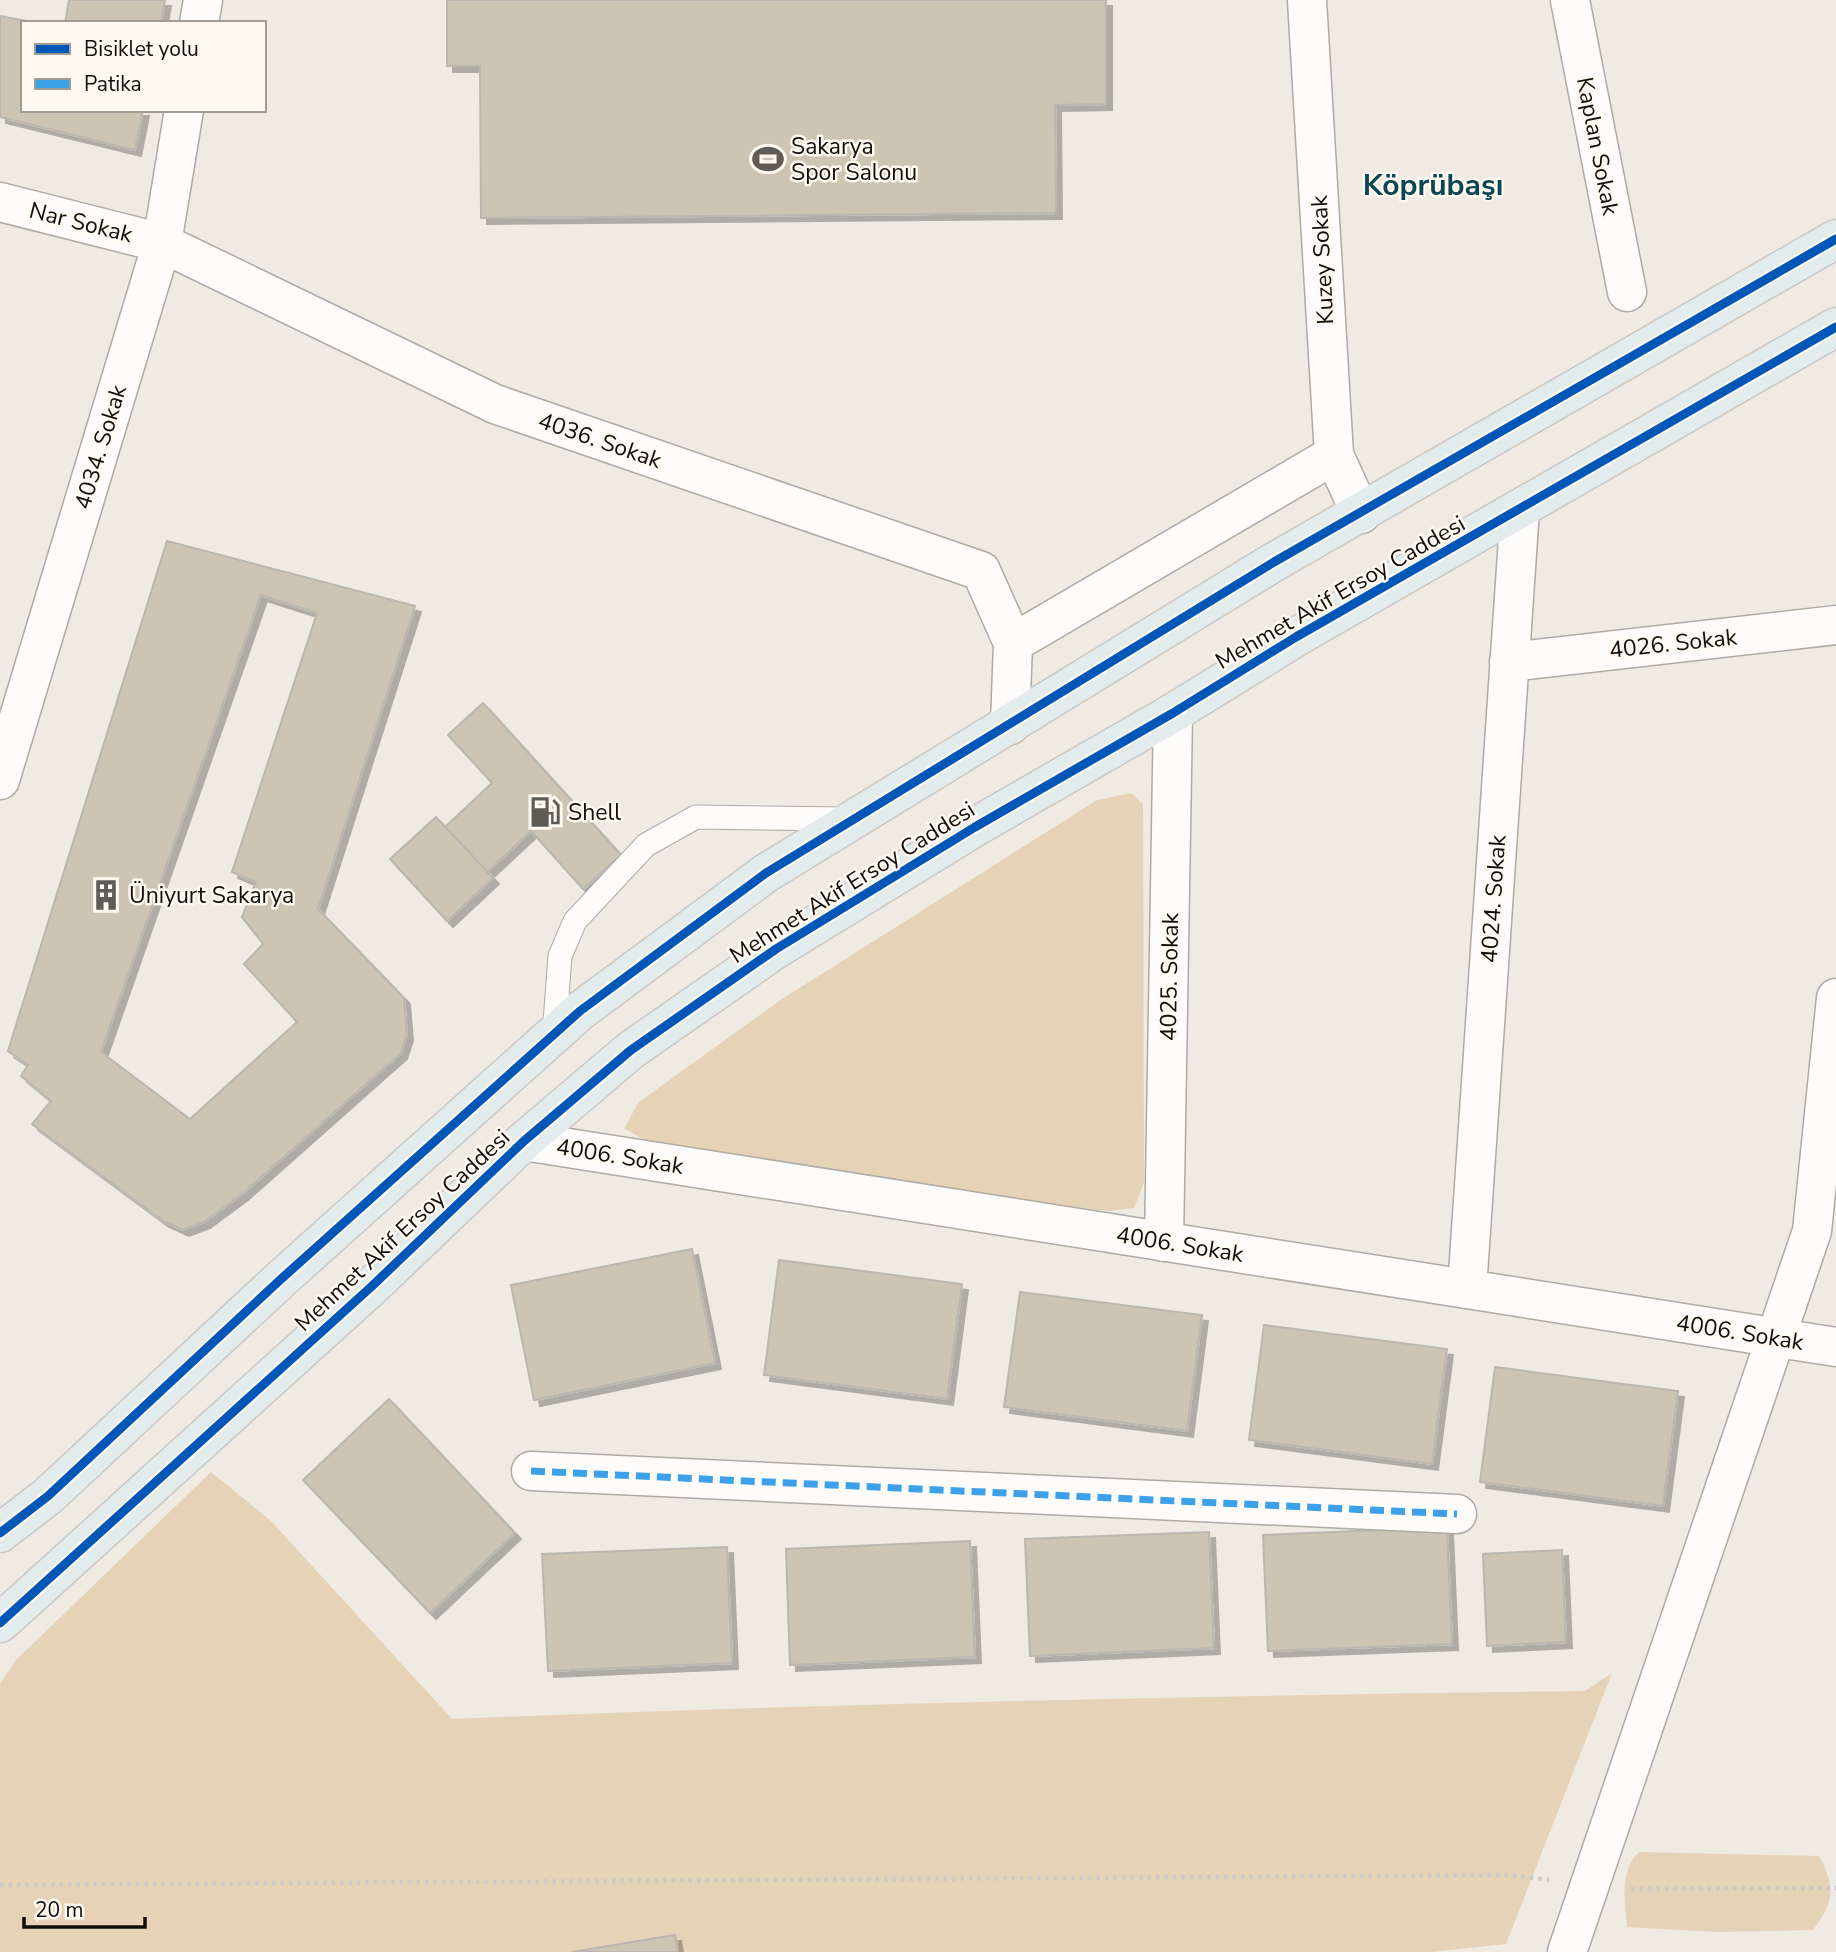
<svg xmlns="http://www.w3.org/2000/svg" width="1836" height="1952" viewBox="0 0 1836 1952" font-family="'Nunito Sans',sans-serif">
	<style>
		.green { fill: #e6d2b6 }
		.building { fill: #cec4b3; stroke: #bab6b0; stroke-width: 2; fill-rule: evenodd; filter: url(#shadow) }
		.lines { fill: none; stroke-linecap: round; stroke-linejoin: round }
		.lane-casing { stroke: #aeaaa4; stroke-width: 25 }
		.street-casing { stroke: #aeaaa4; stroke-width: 41 }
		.primary-casing { stroke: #cac8c3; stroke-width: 41 }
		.path { stroke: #cbcac7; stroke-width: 4.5; stroke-dasharray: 3.5 5; stroke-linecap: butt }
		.lane { stroke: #fdfcfb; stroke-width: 23 }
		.street { stroke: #fdfcfb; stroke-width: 38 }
		.primary { stroke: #e2eced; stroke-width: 38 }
		.quiet { stroke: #3da1e9; stroke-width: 7; stroke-dasharray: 14 7; stroke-linecap: butt }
		.cycleway-casing { stroke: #fff9f1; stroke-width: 13 }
		.cycleway { stroke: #0057b8; stroke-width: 9 }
		.labels { text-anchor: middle; stroke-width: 5; stroke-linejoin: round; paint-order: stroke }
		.poi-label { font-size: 23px; fill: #110e09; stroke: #fff9f1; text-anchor: start }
		.street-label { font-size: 23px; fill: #110e09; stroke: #fff9f1 }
		.district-label { font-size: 30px; font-weight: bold; fill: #0b4653; stroke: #fff9f1 }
	</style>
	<defs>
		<filter id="shadow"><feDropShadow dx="6" dy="6" stdDeviation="0" flood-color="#0004"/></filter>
	</defs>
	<rect width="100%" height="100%" fill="#efeae2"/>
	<g class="green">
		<path d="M1131,793L1143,804L1144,1183L1134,1208L1108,1211L1063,1206L658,1148L624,1128L639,1102L782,999L1097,800Z"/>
		<path d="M211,1472L271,1521L452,1719C829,1703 1207,1696 1585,1691L1612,1673L1506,1944L1431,1952H0V1684L15,1661Z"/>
		<path d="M1639,1852L1819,1856C1836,1888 1834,1902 1813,1930L1716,1932L1627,1927C1625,1901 1619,1872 1639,1852Z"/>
	</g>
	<g class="building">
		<path d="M69,0H165L161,23H65Z"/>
		<path d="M447,0H1106V104L1055,105L1056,213L481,218L480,66H447Z"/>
		<path d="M0,16L37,23H23V110H143L135,150L0,117Z"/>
		<path d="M167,541L415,606L318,909L404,998L407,1035L401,1053L242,1194L204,1222L183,1230L163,1221L32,1124L51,1101L21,1076L28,1065L8,1051ZM261,595L317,613L232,872L256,882L242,917L263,944L244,964L297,1022L190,1119L101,1052Z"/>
		<path d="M483,703L621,855L583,889L531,831L487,872L445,827L492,783L448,735Z"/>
		<path d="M436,817L493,878L447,921L390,859Z"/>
		<path d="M692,1249L715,1363L534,1400L511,1285Z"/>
		<path d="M779,1260L962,1284L947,1399L764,1375Z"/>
		<path d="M1020,1292L1202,1315L1187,1431L1004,1407Z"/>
		<path d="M1264,1325L1447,1349L1432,1464L1249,1440Z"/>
		<path d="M1495,1367L1678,1391L1663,1506L1480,1482Z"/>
		<path d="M389,1399L515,1533L430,1613L303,1480Z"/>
		<path d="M1447,1527L1452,1644L1268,1651L1263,1535Z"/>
		<path d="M1209,1532L1214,1648L1030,1656L1025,1539Z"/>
		<path d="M970,1541L975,1657L790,1665L786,1549Z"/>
		<path d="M727,1547L732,1663L548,1671L542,1554Z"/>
		<path d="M1562,1550L1566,1642L1487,1646L1483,1554Z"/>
		<path d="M675,1935L678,1952H572Z"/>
	</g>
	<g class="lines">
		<defs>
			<path id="lane" d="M554,1036L560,956L575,921L646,845L696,817L846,819"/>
			<g id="street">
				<path d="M1307,0L1334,455L1361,514"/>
				<path d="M1570,0L1627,292"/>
				<path d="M199,23L203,0"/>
				<path d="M0,202L162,243L495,404L981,571L1013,643"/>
				<path d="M1509,662L1836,625"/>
				<path d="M1010,725L1013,643L1334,455"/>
				<path d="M0,780L162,243L184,110"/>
				<path d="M524,1141L1836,1347"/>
				<path d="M1164,1242L1173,713"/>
				<path d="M1467,1289L1520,509"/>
				<path d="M531,1471L1457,1514"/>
				<path d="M1567,1952L1812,1231L1836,998"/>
			</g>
			<g id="primary">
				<path d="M0,1533L48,1496L280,1280L580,1011L766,873L1274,562L1836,239"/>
				<path d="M0,1623L371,1287L524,1141L631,1050L776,949L975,827L1173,713L1296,637L1836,327"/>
			</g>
		</defs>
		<use href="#lane" class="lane-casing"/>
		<use href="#street" class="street-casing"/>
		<use href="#primary" class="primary-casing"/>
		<g class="path">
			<path d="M0,1885L1509,1875L1549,1880"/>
			<path d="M1631,1889L1836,1888"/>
		</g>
		<use href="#lane" class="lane"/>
		<use href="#street" class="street"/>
		<use href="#primary" class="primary"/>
		<path class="quiet" d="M531,1471L1457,1514"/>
		<defs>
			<g id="cycleway">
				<path d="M0,1533L48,1496L280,1280L580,1011L766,873L1274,562L1836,239"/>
				<path d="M0,1623L371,1287L524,1141L631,1050L776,949L975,827L1173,713L1296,637L1836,327"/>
			</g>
		</defs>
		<use href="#cycleway" class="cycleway-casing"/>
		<use href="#cycleway" class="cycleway"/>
	</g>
	<defs>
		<symbol id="stadium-bare" viewBox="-9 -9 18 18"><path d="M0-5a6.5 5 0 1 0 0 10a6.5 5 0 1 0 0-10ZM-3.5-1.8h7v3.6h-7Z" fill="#5f5b55" stroke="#fff9f1" stroke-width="2.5" paint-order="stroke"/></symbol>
		<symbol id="fuel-bare" viewBox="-9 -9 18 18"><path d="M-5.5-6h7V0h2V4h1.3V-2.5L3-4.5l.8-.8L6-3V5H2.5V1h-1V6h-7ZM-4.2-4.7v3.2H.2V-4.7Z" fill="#5f5b55" stroke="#fff9f1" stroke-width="2.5" paint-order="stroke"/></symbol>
		<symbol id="building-bare" viewBox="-9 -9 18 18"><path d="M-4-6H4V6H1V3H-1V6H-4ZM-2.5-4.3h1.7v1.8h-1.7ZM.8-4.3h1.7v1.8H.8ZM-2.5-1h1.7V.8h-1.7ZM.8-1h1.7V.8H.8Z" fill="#5f5b55" stroke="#fff9f1" stroke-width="2.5" paint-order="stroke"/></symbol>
	</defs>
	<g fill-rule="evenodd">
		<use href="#stadium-bare" x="746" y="137" width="44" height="44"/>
		<use href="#fuel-bare" x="523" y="790" width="44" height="44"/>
		<use href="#building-bare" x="84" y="873" width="44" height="44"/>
	</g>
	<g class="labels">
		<g class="poi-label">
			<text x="791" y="154">Sakarya<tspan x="791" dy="26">Spor Salonu</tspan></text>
			<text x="568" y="820">Shell</text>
			<text x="129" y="903">Üniyurt Sakarya</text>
		</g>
		<g class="street-label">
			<text transform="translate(1598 146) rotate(79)" y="8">Kaplan Sokak</text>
			<text transform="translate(81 222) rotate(14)" y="8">Nar Sokak</text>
			<text transform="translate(1322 260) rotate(-93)" y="8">Kuzey Sokak</text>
			<text transform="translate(600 440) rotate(19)" y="8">4036. Sokak</text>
			<text transform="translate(100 447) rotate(-73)" y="8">4034. Sokak</text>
			<text transform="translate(1340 592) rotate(-30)" y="8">Mehmet Akif Ersoy Caddesi</text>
			<text transform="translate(1673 643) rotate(-6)" y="8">4026. Sokak</text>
			<text transform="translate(852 882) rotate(-32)" y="8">Mehmet Akif Ersoy Caddesi</text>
			<text transform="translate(1493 899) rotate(-86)" y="8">4024. Sokak</text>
			<text transform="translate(1169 977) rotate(-89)" y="8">4025. Sokak</text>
			<text transform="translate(620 1156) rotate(9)" y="8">4006. Sokak</text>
			<text transform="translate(402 1230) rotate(-43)" y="8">Mehmet Akif Ersoy Caddesi</text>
			<text transform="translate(1180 1244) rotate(9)" y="8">4006. Sokak</text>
			<text transform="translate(1740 1332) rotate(9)" y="8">4006. Sokak</text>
		</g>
		<g class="district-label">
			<text x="1433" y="195">Köprübaşı</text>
		</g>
	</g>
	<rect x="21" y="21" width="245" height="91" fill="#fff9f1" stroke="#a09b94" stroke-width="2"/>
	<rect x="35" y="44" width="35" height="10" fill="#0057b8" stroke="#a09b94" stroke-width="2"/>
	<text x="84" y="56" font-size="21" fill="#110e09">Bisiklet yolu</text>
	<rect x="35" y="79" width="35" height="10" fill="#3da1e9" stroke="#a09b94" stroke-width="2"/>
	<text x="84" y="91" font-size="21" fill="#110e09">Patika</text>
	<path d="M24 1917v10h121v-10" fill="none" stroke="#110e09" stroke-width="3.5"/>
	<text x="35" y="1917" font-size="21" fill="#110e09" stroke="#fff9f1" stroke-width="5" paint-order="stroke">20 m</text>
</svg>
